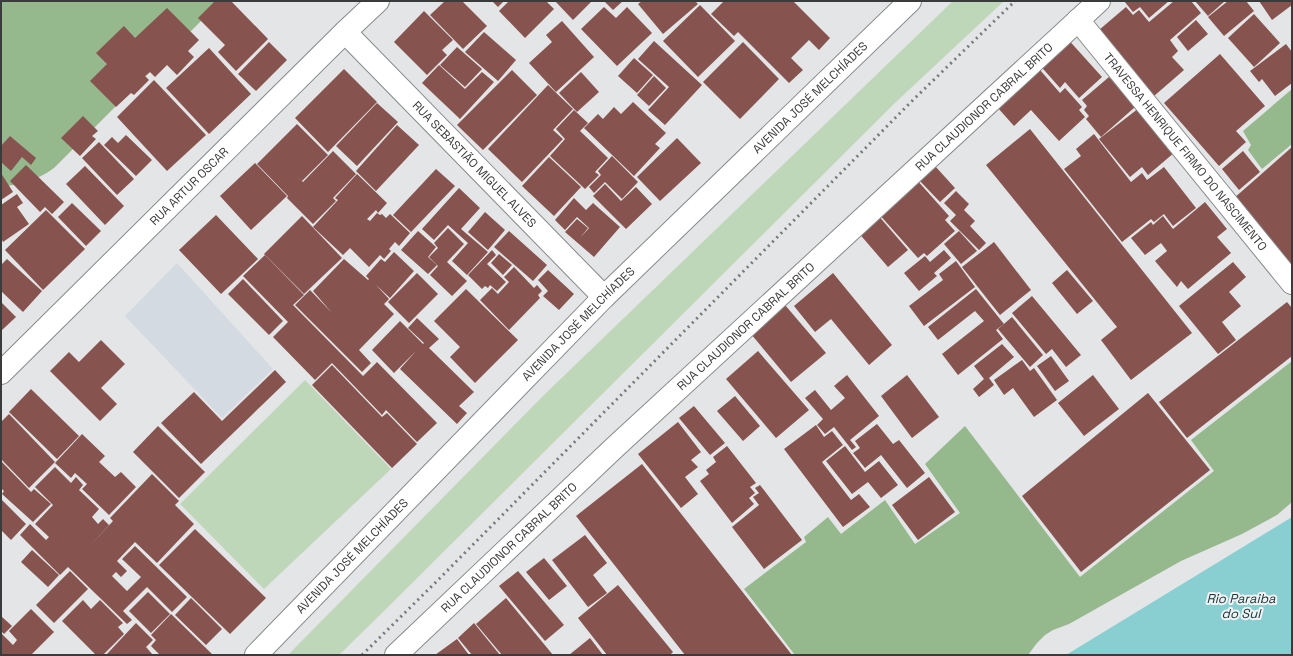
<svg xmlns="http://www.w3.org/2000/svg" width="1293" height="656" viewBox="0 0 1293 656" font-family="'Space Grotesk',sans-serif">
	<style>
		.built { fill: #d4dae2 }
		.green { fill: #bdd7b8 }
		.forest { fill: #95b88d }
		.water { fill: #89cfd2 }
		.building { fill: #87534f }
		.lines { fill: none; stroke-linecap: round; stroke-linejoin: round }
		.minor-casing { stroke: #888a8b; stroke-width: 24 }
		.tertiary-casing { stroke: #888a8b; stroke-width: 24 }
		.minor { stroke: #fff; stroke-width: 22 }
		.tertiary { stroke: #fff; stroke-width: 22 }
		.rail { stroke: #797b7b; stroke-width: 3; stroke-dasharray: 2 4; stroke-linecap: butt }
		.labels { text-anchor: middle; stroke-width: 4; stroke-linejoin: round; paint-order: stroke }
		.street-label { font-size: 12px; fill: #3a3b3b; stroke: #f1f2f4 }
		.water-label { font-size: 13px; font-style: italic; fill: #123537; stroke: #f1f2f4 }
	</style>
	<rect width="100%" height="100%" fill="#e3e5e6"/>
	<path class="built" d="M177,263L273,369L222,418L125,316Z"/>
	<g class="green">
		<path d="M953,1H1004L897,101L385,610L339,655H288L544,395Z"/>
		<path d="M305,380L391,469L264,589L180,504Z"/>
	</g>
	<g class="forest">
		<path d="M1,1H221L54,168C36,181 22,184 1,187Z"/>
		<path d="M1292,89V144L1262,169L1248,150L1251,145L1243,131Z"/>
		<path d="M1292,361V502L1277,515L1242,534L1181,561L1069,624L1053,630L1045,635L1037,643L1028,655H795L744,589L806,542L804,537L828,517L841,534L885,500L915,544L960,513L925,464L965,426L1080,577L1214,471L1191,440Z"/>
	</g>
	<path class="water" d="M1292,517V655H1066Z"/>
	<g class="building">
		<path d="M215,1H231L268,39L236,71L218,52L225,45L198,18Z"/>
		<path d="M445,1H462L487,26L463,49L430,15Z"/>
		<path d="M492,1H504L498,7Z"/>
		<path d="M509,1H546L554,9L525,38L499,11Z"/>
		<path d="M555,1H592L573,20Z"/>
		<path d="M604,1H623L613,10Z"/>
		<path d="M642,1H695L698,4L663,34L638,4Z"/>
		<path d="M724,1H793L830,38L819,50L809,40L791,58L803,70L789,83L738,32L734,36L711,14Z"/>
		<path d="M1124,1H1169L1149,18L1140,7L1133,12Z"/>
		<path d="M1174,1H1191L1201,13L1170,40L1178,51L1172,57L1184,70L1154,96L1099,30L1126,7L1133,15L1139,10L1149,22Z"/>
		<path d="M1195,1H1225L1208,16Z"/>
		<path d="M1228,1H1246L1254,11L1224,36L1208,17Z"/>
		<path d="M1259,1H1292V5L1272,20Z"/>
		<path d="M700,5L735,41L698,77L663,41Z"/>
		<path d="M604,7L616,18L627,7L652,33L617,66L581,29Z"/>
		<path d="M167,8L199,40L188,51L194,57L177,75L167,65L155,77L150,72L145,76L149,80L134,95L131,93L116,107L90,81L107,64L96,53L124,26L135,38Z"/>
		<path d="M424,11L453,40L442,50L447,55L427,75L394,42Z"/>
		<path d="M1254,14L1280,43L1254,67L1228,38Z"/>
		<path d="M1196,20L1208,34L1188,51L1177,37Z"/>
		<path d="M562,21L594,57L556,92L529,63L552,42L546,35Z"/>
		<path d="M484,32L516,60L498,81L465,52Z"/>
		<path d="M1065,36L1102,77L1079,98L1065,82L1060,88L1037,62Z"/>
		<path d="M654,41L702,85L665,125L648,110L669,87L638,59Z"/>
		<path d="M269,42L287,60L256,91L238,74Z"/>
		<path d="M743,42L779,79L740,119L703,82Z"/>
		<path d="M1286,44L1292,52V83L1275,96L1262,79L1259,82L1250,71Z"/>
		<path d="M457,47L482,69L465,87L440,65Z"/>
		<path d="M209,48L251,94L209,134L166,88Z"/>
		<path d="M1220,54L1265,106L1236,131L1246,142L1219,166L1164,103Z"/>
		<path d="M634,58L653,75L637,93L618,76Z"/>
		<path d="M439,65L465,89L482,72L494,82L460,119L422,83Z"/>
		<path d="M344,69L377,102L328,152L295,118Z"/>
		<path d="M512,70L537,95L483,150L457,125Z"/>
		<path d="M1040,70L1060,93L1065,88L1082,107L1079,110L1085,117L1059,141L1031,110L1014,126L998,108Z"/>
		<path d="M581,72L599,92L577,112L559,93Z"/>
		<path d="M654,76L666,88L649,106L637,95Z"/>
		<path d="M1109,77L1135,107L1101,137L1086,119L1089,116L1084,110L1087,106L1082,100Z"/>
		<path d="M154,80L206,135L167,171L117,117Z"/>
		<path d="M548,85L573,109L553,130L563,139L522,182L488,149Z"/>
		<path d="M633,102L666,133L655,144L660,148L634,176L584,128L598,114L603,119L614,107L621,114Z"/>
		<path d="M377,103L398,122L357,166L336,146Z"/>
		<path d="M1139,108L1175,152L1148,175L1142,167L1130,177L1099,139Z"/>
		<path d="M574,110L588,123L580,131L608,158L595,172L599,175L585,189L550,156L565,139L556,129Z"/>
		<path d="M83,116L98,131L92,136L96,139L80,156L61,138Z"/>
		<path d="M297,124L328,155L302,181L296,176L303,182L333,151L356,174L333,198L336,201L313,224L287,198L288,196L257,164Z"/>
		<path d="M397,125L419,145L376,191L356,171Z"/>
		<path d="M1030,129L1192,333L1131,380L1101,340L1117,327L986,165Z"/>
		<path d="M1094,134L1131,182L1142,173L1147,180L1164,167L1196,208L1173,226L1164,214L1154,222L1151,219L1122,242L1064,169L1081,156L1076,149Z"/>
		<path d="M126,135L152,160L136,176L104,145L112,137L118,143Z"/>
		<path d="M10,136L36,158L31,165L22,157L11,171L1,162V146Z"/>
		<path d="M677,138L701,163L660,201L637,177Z"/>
		<path d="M99,142L134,179L117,195L82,158Z"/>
		<path d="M1292,147V267L1233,199Z"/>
		<path d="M1243,151L1260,172L1239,190L1222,169Z"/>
		<path d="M612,156L638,182L622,199L605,182L594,193L589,187L601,175L598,171Z"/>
		<path d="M549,157L581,187L554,216L522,186Z"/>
		<path d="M255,163L287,196L251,230L220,196Z"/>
		<path d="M26,165L64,202L52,214L45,207L40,212L10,181Z"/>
		<path d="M85,166L124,206L105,225L66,184Z"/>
		<path d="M935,166L955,188L940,202L920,181Z"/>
		<path d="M436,169L455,186L411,232L393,215Z"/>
		<path d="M1,173L13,192L1,200Z"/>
		<path d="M357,174L387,203L378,213L376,210L367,219L370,221L377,213L380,215L382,214L386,218L390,214L410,233L399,246L395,242L389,249L391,251L384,259L380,255L369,267L350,248L343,255L313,227L338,200L335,198Z"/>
		<path d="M916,179L949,216L945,220L955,231L927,256L924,253L918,258L878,213Z"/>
		<path d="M605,184L621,201L636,187L652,204L626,229L593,196Z"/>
		<path d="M459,188L480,208L461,229L488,252L467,275L452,261L468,243L448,225L434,240L422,229Z"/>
		<path d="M956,191L969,204L964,210L975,221L970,226L986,243L979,250L950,221L956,215L944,203Z"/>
		<path d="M17,194L23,203L17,207L29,224L3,242L1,238V205Z"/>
		<path d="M574,198L586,210L593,203L620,227L594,257L565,232L577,219L588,228L580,238L589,228L577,217L565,230L555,220Z"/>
		<path d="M1205,202L1227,229L1217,237L1231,253L1188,289L1181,281L1177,287L1155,261L1167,251L1161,243L1145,255L1131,238L1151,222L1153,225L1163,216L1173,229Z"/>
		<path d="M72,203L101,231L86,246L58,217Z"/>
		<path d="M46,210L85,249L43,290L5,250Z"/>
		<path d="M485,212L505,230L488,250L468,232Z"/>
		<path d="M877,214L908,250L888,267L857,231Z"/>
		<path d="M216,215L258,259L221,294L179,250Z"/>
		<path d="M302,216L342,258L304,294L264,254Z"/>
		<path d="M448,228L464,244L447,262L467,281L452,296L430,275L438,266L429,257L438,248L434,243Z"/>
		<path d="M418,231L436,247L428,257L437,265L428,274L401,250Z"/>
		<path d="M509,231L547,265L533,281L494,247Z"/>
		<path d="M959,231L977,251L961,264L944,244Z"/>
		<path d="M994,242L1031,290L1000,315L962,267Z"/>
		<path d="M492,250L496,255L487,264L506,282L497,291L490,285L488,288L485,286L482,289L468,275Z"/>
		<path d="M944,250L951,258L934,273L937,276L919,291L904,273L925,256L930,262Z"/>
		<path d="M394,252L414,271L390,298L376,285L389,299L384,304L394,314L359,350L371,363L362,372L295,305L310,290L332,313L313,291L344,259L368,280L369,279L366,276L381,259L385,262Z"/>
		<path d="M499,254L512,265L503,275L491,263Z"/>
		<path d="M265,255L304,295L293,305L363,376L377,362L437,423L417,442L386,410L382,415L332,363L315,380L273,337L288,322L243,276Z"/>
		<path d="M7,259L42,291L23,312L1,291V265Z"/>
		<path d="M956,261L975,287L924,326L909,306L943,280L939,274Z"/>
		<path d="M1233,262L1246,277L1229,292L1241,306L1222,322L1236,340L1218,354L1179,306Z"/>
		<path d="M514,267L534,288L537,285L542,291L538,295L540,298L509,330L480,300L492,288L498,294L509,282L504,277Z"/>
		<path d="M548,270L574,294L559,310L543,296L548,291L538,280Z"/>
		<path d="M1067,270L1093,301L1077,314L1052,283Z"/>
		<path d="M417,273L438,294L409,323L388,302Z"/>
		<path d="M833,273L892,345L869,365L831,319L815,332L794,306Z"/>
		<path d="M243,279L283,321L269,335L228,294Z"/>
		<path d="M466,289L518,340L475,383L450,357L460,347L434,321Z"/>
		<path d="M976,289L1004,324L996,330L1003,339L958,375L942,354L984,321L975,311L938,340L928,327Z"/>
		<path d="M1032,296L1081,355L1066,367L1052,349L1046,354L1012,313Z"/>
		<path d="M1,302L16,317L1,331Z"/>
		<path d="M1287,302L1292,308V356L1187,438L1159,402Z"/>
		<path d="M785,305L826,353L791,382L751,334Z"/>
		<path d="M1012,317L1043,355L1030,367L998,329Z"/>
		<path d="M417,318L439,339L429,348L474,392L459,406L467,413L457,424L400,369L416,351L394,373L372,350L400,321L423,344L424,343L408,328Z"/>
		<path d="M101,340L125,364L101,388L117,404L100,421L50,371L69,352L79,362Z"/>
		<path d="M1002,344L1014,357L989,378L994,385L979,397L973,389L984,379L974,366Z"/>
		<path d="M758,351L809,410L776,438L726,379Z"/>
		<path d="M1051,356L1069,381L1055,391L1037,366Z"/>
		<path d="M1022,360L1030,371L1034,368L1057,400L1034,417L1013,388L1004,395L994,380Z"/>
		<path d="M332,365L382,417L387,413L417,444L392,468L312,385Z"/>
		<path d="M275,370L286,382L201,464L161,423L194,392L222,421Z"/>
		<path d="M847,375L879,416L850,440L856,447L852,450L834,427L825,434L817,425L823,419L805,398L815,390L831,410L845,398L834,386Z"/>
		<path d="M907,375L939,417L912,438L881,396Z"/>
		<path d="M1093,375L1119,409L1084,436L1058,403Z"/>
		<path d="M31,389L79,436L57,459L9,412Z"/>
		<path d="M1148,393L1210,470L1081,572L1022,496Z"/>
		<path d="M735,396L760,426L743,441L717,411Z"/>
		<path d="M694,406L725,443L710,455L679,418Z"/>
		<path d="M9,414L55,462L29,488L1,459V422Z"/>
		<path d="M678,422L701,452L691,460L698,467L685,477L698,494L681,508L638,454Z"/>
		<path d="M877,424L893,444L899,440L925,473L907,488L881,455L865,468L853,453L860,448L855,441Z"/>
		<path d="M816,425L824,437L832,431L843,445L822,462L851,500L859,494L870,507L843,527L784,449Z"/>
		<path d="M158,426L205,472L179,498L133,452Z"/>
		<path d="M82,434L105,456L99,462L115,477L121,472L136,487L109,515L82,489L87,484L75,473L71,478L55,463Z"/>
		<path d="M727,446L756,483L750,487L755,493L749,498L754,504L732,523L700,481L709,474L706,470L716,462L713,457Z"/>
		<path d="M845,446L865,472L879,461L898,485L881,498L868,482L852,494L826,461Z"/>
		<path d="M1,461L31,492L34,489L51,504L33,522L2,494L4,491L1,488Z"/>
		<path d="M642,464L792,655H685L576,516Z"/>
		<path d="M55,467L71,483L76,477L83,485L79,490L99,509L92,517L98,524L103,519L109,525L87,549L113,521L110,518L152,474L179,501L175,505L194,524L157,563L135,542L117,561L127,571L121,577L116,572L112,576L127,591L141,577L122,559L135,546L187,597L172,612L147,587L123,611L132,620L127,624L68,567L60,575L20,535L30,524L46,540L49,537L35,524L53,505L35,487Z"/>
		<path d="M929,477L955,512L918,540L892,505Z"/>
		<path d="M760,485L802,540L764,569L732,527L759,505L753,497L759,493L755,488Z"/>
		<path d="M1,499L26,524L11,540L1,530Z"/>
		<path d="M195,529L266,598L230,634L159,565Z"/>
		<path d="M585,535L607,563L593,575L607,593L588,607L552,560Z"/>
		<path d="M32,550L59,575L48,587L21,562Z"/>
		<path d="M544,558L567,586L549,600L526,572Z"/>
		<path d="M70,571L88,589L54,623L36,605Z"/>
		<path d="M518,571L564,625L545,641L499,586Z"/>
		<path d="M618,585L673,652L670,655H607L578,618Z"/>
		<path d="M148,592L170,614L151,633L129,611Z"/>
		<path d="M191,598L222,629L206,645L175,615Z"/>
		<path d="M506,598L553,655H502L476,624Z"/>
		<path d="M83,600L91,609L100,600L123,623L118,627L124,634L103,655H96L62,621Z"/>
		<path d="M31,609L54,632L31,655H1V633L13,645L17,640L9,631Z"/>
		<path d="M171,614L212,654L210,655H160L151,646L156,640L151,635Z"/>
		<path d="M1,616L12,626L4,634L1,631Z"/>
		<path d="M136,623L153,640L146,647L153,655H106Z"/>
		<path d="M474,623L500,655H472L458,638Z"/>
		<path d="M590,638L603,655H569Z"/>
		<path d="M457,639L469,655H435Z"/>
	</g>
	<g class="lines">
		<defs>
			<g id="minor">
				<path id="s1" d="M1078,20L1292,283"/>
				<path id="s2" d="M396,655L614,448L1099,1"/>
			</g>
			<g id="tertiary">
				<path id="s3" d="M345,32L604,297"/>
				<path id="s4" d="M1,373L345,32L378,1"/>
				<path id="s5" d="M256,655L604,297L910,1"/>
			</g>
		</defs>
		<use href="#minor" class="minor-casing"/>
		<use href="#tertiary" class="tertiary-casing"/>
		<use href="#minor" class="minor"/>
		<use href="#tertiary" class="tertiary"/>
		<path class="rail" d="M362,655L437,581L913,100L1015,1"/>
	</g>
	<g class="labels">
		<g class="street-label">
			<text dy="4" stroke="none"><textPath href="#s5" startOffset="786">AVENIDA JOSÉ MELCHÍADES</textPath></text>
			<text dy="4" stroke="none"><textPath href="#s2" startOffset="804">RUA CLAUDIONOR CABRAL BRITO</textPath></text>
			<text dy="4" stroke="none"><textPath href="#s1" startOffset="170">TRAVESSA HENRIQUE FIRMO DO NASCIMENTO</textPath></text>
			<text dy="4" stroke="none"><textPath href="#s3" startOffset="185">RUA SEBASTIÃO MIGUEL ALVES</textPath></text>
			<text dy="4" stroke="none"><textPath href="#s4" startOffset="265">RUA ARTUR OSCAR</textPath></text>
			<text dy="4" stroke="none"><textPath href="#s5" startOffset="462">AVENIDA JOSÉ MELCHÍADES</textPath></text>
			<text dy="4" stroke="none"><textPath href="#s2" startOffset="480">RUA CLAUDIONOR CABRAL BRITO</textPath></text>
			<text dy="4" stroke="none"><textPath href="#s2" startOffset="156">RUA CLAUDIONOR CABRAL BRITO</textPath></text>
			<text dy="4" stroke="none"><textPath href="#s5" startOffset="138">AVENIDA JOSÉ MELCHÍADES</textPath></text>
		</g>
		<g class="water-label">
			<text x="1241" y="603">Rio Paraiba<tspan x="1241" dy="15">do Sul</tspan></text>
		</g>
	</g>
	<rect width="1293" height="656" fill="none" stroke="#3a3b3b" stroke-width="4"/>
</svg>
